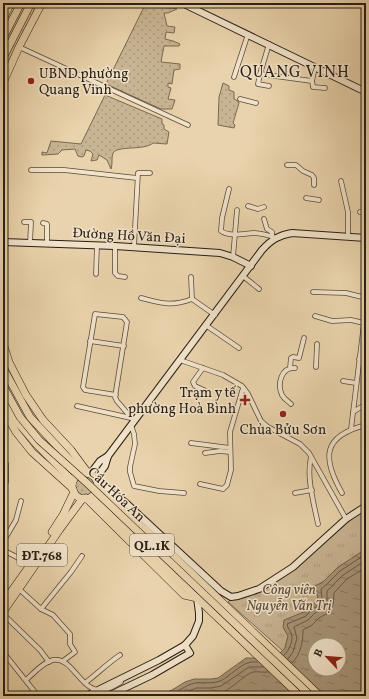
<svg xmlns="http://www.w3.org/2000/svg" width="369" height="699" viewBox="0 0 369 699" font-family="Vollkorn,serif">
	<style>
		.grass { fill: url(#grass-dots); stroke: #786953 }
		.park { fill: url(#park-tufts); stroke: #786953 }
		.water { fill: url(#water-ripples); stroke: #746550; fill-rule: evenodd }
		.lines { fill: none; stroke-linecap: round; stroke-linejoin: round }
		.shore { stroke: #685a46; stroke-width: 1 }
		.street-casing { stroke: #584b3a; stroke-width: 5.5 }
		.secondary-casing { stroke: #281e14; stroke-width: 8 }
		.primary-casing { stroke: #281e14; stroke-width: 8 }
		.street { stroke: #f1e2c9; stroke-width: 4 }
		.secondary { stroke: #f1e2c9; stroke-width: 6 }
		.primary { stroke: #e9d3ac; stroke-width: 7 }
		.primary-bridge-casing { stroke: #281e14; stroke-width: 8; stroke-linecap: butt }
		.primary-bridge { stroke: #e9d3ac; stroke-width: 7 }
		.poi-dot { fill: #8f2418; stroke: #f1e2c9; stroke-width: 1.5 }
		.labels { text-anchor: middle; stroke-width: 3; stroke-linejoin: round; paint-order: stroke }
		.shield { fill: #f1e2c9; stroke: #64594a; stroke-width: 1 }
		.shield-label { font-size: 13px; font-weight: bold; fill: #281e14 }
		.poi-label { font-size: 14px; fill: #281e14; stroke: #f1e2c9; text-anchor: start }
		.street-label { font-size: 14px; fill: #281e14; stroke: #f1e2c9 }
		.park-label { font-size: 14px; font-style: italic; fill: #584b3a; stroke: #f1e2c9 }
		.quarter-label { font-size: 16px; letter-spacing: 1px; fill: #281e14; stroke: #f1e2c9 }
	</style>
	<defs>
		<pattern id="grass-dots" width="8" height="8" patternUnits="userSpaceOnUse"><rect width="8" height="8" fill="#c8b492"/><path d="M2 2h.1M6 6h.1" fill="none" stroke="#ac9a7d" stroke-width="1.8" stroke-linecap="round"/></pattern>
		<pattern id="park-tufts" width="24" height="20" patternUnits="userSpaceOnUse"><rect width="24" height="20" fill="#c8b492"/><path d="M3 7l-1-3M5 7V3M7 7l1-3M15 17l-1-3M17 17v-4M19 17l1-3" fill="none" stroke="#ac9a7d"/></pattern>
		<pattern id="water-ripples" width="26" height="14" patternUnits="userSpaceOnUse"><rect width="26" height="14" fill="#a79578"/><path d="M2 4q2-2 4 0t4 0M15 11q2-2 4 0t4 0" fill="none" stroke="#887961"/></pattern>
	</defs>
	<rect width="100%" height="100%" fill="#e9d3ac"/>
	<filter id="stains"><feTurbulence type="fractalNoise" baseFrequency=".005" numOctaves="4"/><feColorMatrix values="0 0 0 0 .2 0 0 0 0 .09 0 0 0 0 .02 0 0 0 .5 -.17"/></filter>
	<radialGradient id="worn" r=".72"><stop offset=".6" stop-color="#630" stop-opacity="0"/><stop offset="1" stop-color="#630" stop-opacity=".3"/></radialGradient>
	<g class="grass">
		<path d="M24,3H28L3,52V44Z"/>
		<path d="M34,3H39L3,76V65Z"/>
		<path d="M144,7L172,8L177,9L168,13H164L167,26L175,27L174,33L166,32L165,39L173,41L180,44L179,46H164L161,62L180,64V69L174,70L172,84L168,83V87L171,88L168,99L175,100L172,109H161L106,84Z"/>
		<path d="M223,83L229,86V90L234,92V99L238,101L239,103L233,123L235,125L234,128L218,125L219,97Z"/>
		<path d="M105,95L162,119V124L164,125V129L169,132L167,144L153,143C144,151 118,145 113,153C111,158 113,164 111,169L107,160L99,155L97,160L91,161L93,154L90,151L86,150L84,156L82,157L78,156L75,149L62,150L58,154L42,155V152L47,153L51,141L81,144Z"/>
		<path d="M6,361L73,457L72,458L32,415L4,364Z"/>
		<path d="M3,374L13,392L77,472L72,477L56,461L3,392Z"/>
		<circle cx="85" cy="486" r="10"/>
	</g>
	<path class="park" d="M366,509V550L337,568L324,581L319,584L317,602L309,606L304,612L296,616L283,627L288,636L285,648L283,651L228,602L231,599L243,598L257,593L295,569L348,522Z"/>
	<path class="water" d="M364,550H366V696H158L172,690L185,682L194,679H211L218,678L246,658H266L279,654L285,648L288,636L283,627L284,620L304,612L309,606L317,602L318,597L314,586L322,583L337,568ZM315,645H339V669H315Z"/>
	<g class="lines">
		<g class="shore">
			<path d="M284,655C289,651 292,643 292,637C292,632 287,628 287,624L306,616L312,609L320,605L322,601L321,589L327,584L340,571L366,554"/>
			<path d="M288,659L293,652L297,638L294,627L308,620L315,613L324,608L327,602V591L343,575L366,560"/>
			<path d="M292,663C301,654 303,642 303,630L312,625L319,618L328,613L333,605L334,593L347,579L366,567"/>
			<path d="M168,696C177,693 185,685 195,683C204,682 212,684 220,681C233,675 242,660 257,662"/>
			<path d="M180,696L189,691L196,688H211L221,686L249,667H263"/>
			<path d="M191,696C202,693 212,696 223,692C233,688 245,674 253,672C257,671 264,673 269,672"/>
		</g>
		<defs>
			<g id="street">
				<path d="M269,44L260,74L312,81L315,67"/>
				<path d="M19,47L188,125"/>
				<path d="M260,74L258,84L269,86"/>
				<path d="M234,77L248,34"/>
				<path d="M312,81L313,87L325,88"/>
				<path d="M240,99L256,103"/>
				<path d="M287,165H296L303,171L312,175L314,178V185"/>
				<path d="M31,170H64L137,178"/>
				<path d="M341,181L348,212V236"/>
				<path d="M229,189L222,218L221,231C230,237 243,234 253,233C261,233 268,235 276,238"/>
				<path d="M306,198L319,200"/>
				<path d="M248,206L258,209L264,207"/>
				<path d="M360,212L366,213"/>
				<path d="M264,219L267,229L272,232V237"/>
				<path d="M24,222H31L30,243"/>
				<path d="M43,223L47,224V244"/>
				<path d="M115,246V273L118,276L125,277"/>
				<path d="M134,247L138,173H150"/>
				<path d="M233,257L237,210"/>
				<path d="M96,274L97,245"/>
				<path d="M243,276L259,289"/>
				<path d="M191,277L192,299"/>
				<path d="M313,292L346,293L366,298"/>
				<path d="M141,298C161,303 171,307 192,299L215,315"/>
				<path d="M315,316L332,321L351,320L364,323"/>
				<path d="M207,326L239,348"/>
				<path d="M90,341L124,346"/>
				<path d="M359,359L366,360"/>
				<path d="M180,360L223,375L242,386L248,394L261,421L268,427L300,444L309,453L346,519"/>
				<path d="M316,367L317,344"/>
				<path d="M203,368L193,382L195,386L204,390"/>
				<path d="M290,368L291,358L293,357L299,358L304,338"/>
				<path d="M343,381L356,383"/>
				<path d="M116,395L85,390L83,387L95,314L123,317L127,322L115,397L117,401L134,421"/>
				<path d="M291,404C288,401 284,399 282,395C277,384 281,367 295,368"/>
				<path d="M77,406L131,418"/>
				<path d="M353,412L366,404"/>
				<path d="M131,425L134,434L135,444L130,467V472L134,486L159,491L184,493"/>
				<path d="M351,429L366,307"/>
				<path d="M191,443L230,448"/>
				<path d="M205,453L220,451L230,452"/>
				<path d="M311,457C306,477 314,504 318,524"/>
				<path d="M200,484L223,489L227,485L231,470L230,432L243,388"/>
				<path d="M3,489L6,482V464"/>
				<path d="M295,493L312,490"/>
				<path d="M342,493C322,458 322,436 366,425"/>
				<path d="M3,542L16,520L21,501"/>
				<path d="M3,550L30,564"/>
				<path d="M19,589L41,609L53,615L70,634V644L75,652L63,661"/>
				<path d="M41,609L71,572L82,556"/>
				<path d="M3,614L40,650L49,662"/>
				<path d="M3,652L38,696"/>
				<path d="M26,680C33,674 43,662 53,660C73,656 81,694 104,690C110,689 115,685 121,682"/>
				<path d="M85,683C97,674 108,663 120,655"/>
			</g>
			<g id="secondary">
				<path d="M182,3L366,92"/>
				<path d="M3,242L115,246L220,253L233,257L251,266"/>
				<path d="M90,474L100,461L108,456"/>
				<path d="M96,478L105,466L108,456L262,250C271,240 279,235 292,233L366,238"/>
				<path d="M97,481L126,503L221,591L231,597L238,596L259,589L293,567L346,519L366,506"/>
				<path d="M86,696L159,660L185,645L193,636L199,621V613L197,598"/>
				<path d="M108,696L152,675L190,653L185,645"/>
			</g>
			<g id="primary">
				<path d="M3,19L11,3"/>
				<path d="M3,38L21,3"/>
				<path d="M3,58L31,3"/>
				<path d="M3,83L19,47L42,3"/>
				<path d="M3,343L9,362L26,395L43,420L71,450L88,473"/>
				<path d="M3,368L30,417L82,473"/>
				<path d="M3,397L19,424L37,445L73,481"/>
				<path d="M3,409L16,432L32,452L73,489"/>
				<circle cx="85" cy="486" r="13"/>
				<path d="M98,487L155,538L320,696"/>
				<path d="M91,497L300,696"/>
				<path d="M86,498L184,595L197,598"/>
				<path d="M52,532L63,515L74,492"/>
				<path d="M3,603L33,561"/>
				<path d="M3,612L60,529L83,498"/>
			</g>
		</defs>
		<use href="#street" class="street-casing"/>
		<use href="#secondary" class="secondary-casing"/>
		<use href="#primary" class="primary-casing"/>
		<use href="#street" class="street"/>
		<use href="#secondary" class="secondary"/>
		<use href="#primary" class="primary"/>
		<defs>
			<path id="primary-bridge" d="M3,386L20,417L39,440L87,483L311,696"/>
		</defs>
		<use href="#primary-bridge" class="primary-bridge-casing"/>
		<use href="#primary-bridge" class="primary-bridge"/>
	</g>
	<g class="poi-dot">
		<circle cx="31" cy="81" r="4"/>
		<path d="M243 394h4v4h4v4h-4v4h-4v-4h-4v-4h4z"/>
		<circle cx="283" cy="414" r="4"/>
	</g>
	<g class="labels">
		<g class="shield">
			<rect x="130" y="534" width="44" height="22" rx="3"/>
			<rect x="17" y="544" width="50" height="22" rx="3"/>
		</g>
		<g class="shield-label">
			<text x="152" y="550">QL.1K</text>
			<text x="42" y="560">ĐT.768</text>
		</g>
		<g class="poi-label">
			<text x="39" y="78">UBND phường<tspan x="39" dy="16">Quang Vinh</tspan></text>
			<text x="236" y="397" text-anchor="end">Trạm y tế<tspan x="236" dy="16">phường Hoà Bình</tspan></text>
			<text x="283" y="434" text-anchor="middle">Chùa Bửu Sơn</text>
		</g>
		<g class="street-label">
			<text transform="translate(129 235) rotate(3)" y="5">Đường Hồ Văn Đại</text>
			<text transform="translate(117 494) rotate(43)" y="5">Cầu Hóa An</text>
		</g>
		<g class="park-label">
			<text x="289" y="594">Công viên<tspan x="289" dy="16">Nguyễn Văn Trị</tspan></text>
		</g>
		<g class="quarter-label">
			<text x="295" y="77">QUANG VINH</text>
		</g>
	</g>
	<rect width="369" height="699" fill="none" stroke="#e9d3ac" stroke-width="16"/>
	<rect x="4" y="4" width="361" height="691" fill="none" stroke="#281e14" stroke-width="2"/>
	<rect x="8" y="8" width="353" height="683" fill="none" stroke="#281e14"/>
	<g transform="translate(327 657) rotate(296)"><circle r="19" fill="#f1e2c9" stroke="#a19481"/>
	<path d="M0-3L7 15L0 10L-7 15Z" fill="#8f2418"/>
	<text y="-6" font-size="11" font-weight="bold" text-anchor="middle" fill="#281e14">B</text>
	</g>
	<rect width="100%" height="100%" filter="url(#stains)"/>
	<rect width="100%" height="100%" fill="url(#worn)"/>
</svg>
